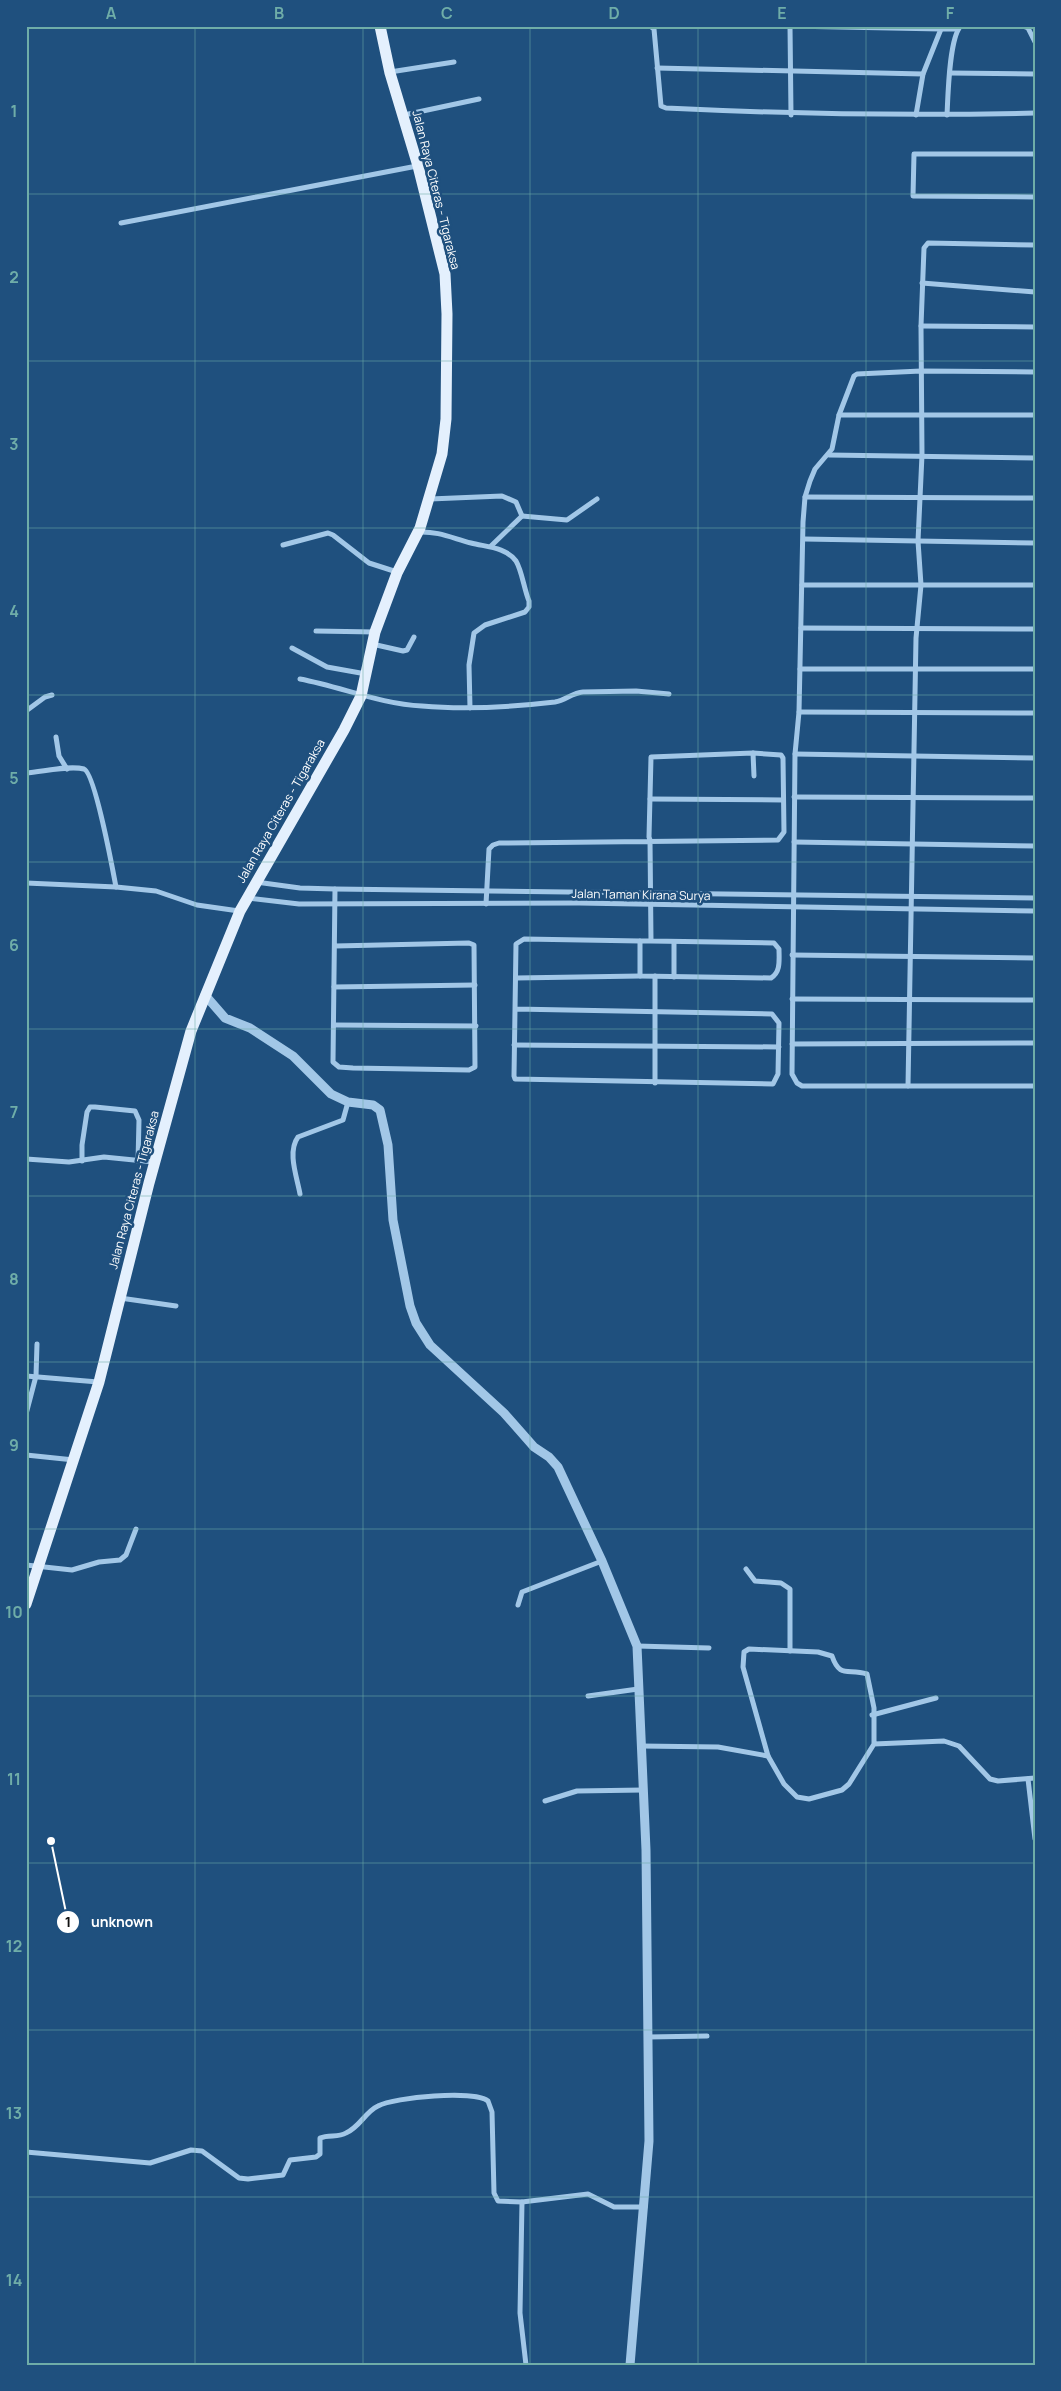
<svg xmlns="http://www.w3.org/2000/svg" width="1061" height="2391" viewBox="0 0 1061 2391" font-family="Manrope,sans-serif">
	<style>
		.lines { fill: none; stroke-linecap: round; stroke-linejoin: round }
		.minor { stroke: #a2c7e7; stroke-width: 5 }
		.tertiary { stroke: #a2c7e7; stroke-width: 9 }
		.primary { stroke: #e4f0fd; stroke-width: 11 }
		.grid { fill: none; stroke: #6fada8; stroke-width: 1; stroke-opacity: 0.55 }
		.labels { text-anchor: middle; stroke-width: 5; stroke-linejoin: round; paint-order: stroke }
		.street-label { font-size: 12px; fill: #fff; stroke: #1f507e }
		.leader { fill: none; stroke: #fff; stroke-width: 2 }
		.callout-dot { fill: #fff; stroke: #1f507e; stroke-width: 2 }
		.mark-label { font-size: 15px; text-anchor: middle; font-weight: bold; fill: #111 }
		.callout-label { font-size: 14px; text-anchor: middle; font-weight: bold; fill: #fff; stroke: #1f507e; stroke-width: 5; stroke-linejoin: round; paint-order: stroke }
		.neatline { fill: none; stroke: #6fada8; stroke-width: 2 }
		.grid-label { font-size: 16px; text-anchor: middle; font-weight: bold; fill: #6fada8 }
	</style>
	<rect width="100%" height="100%" fill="#1f507e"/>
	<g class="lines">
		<g class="minor">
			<path d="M650,26L654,29L661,106L666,108C789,114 911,116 1035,113"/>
			<path d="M789,26L941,29L923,74L916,115"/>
			<path d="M790,26L791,115"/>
			<path d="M1023,26L1028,28L1035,42"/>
			<path d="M942,27L941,29H958"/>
			<path d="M657,68L923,74"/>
			<path d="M390,72L454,62"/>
			<path d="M950,73L1035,74"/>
			<path d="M404,115L479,99"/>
			<path d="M947,115C948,97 949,37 961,26"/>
			<path d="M1035,154H914L913,196L1035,197"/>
			<path d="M121,223L417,166"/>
			<path d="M922,283L1035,292"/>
			<path d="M921,326L1035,327"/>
			<path d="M1035,372L921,371L857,374L854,376L839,415L832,449L815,469L810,481L805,497L803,522L799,712L795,754L792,1074L797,1083L802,1086H1035"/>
			<path d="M839,415H1035"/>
			<path d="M829,455L1035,458"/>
			<path d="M805,497L1035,498"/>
			<path d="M430,499L502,496L516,502L522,516L491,546"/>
			<path d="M522,516L567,520L597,499"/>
			<path d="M418,532C438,531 452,538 471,543C486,547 506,547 516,561C522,571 524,589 529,601V607L525,612L485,625L474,633L469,665L470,708"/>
			<path d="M804,539L1035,543"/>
			<path d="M283,545L328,533L333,535L369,563L397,572"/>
			<path d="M802,585H1035"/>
			<path d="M801,628L1035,629"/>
			<path d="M316,631L375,632"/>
			<path d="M372,644L403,651L407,650L414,637"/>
			<path d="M292,648L327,667L366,674"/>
			<path d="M800,669H1035"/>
			<path d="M300,679C342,687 380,704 422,706C466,710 512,707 555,702C566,700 572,693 583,692L636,691L669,694"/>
			<path d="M26,711L45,697L52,695"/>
			<path d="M799,712L1035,713"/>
			<path d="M56,737L59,756L67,769"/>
			<path d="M753,753L754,776"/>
			<path d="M795,754L1035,758"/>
			<path d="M26,773C42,772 69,765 84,769C95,773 113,871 116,887"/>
			<path d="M794,797L1035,798"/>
			<path d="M650,799L783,800"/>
			<path d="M794,842L1035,846"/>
			<path d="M256,882L300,888L335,889L1035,898"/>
			<path d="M26,883L116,887L156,891L197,905L239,911"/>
			<path d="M335,889L333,1062L339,1067L353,1068L469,1070L475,1067L474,945L469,943L335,946"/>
			<path d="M248,898L299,904L579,903L1035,911"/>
			<path d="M486,904L489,849L493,845L499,843L778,840L784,832L783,758L781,755L753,753L651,757L649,837L650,840L651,941H640V976L771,978C781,972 779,960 779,949L774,943L651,941"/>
			<path d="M674,942V977"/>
			<path d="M792,955L1035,958"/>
			<path d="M655,976V1083"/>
			<path d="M516,978L640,976"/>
			<path d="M334,987L475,985"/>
			<path d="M792,999L1035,1000"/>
			<path d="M515,1009L772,1014L779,1023L778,1074L773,1084L515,1079L514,1076L516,944L524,939L640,941"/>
			<path d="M334,1025L476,1026"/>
			<path d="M792,1044L1035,1043"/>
			<path d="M514,1045L779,1047"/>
			<path d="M908,1086L916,638L921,585L918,541L922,455L921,326L924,248L928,243L1035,245"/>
			<path d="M26,1159L69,1162L104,1157L154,1162"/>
			<path d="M82,1161V1145L87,1112L90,1107H95L135,1111L139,1120L138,1161"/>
			<path d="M300,1194C297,1177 287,1152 298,1137L343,1120L348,1102"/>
			<path d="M120,1298L176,1306"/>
			<path d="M26,1376L98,1382"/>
			<path d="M26,1414L36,1376L37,1344"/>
			<path d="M26,1455L74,1460"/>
			<path d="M26,1565L72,1570L99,1562L120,1560L126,1555L136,1529"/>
			<path d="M746,1569L755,1581L781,1583L790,1589V1651"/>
			<path d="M518,1605L522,1592L602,1561"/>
			<path d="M637,1646L709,1648"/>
			<path d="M588,1696L638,1689"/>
			<path d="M872,1715L936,1698"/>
			<path d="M874,1744L849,1784L842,1790L809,1799L797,1797L784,1784L768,1756L743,1667L744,1652L749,1649L818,1652L832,1656C840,1679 848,1668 867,1674L874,1708V1744L944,1741L959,1746L990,1779L998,1781L1035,1778"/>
			<path d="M641,1746L718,1747L768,1756"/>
			<path d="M1028,1779L1035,1839"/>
			<path d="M545,1801L577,1791L643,1790"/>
			<path d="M648,2037L707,2036"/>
			<path d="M26,2152L150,2163L191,2150L202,2151L239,2178L248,2179L283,2175L290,2160L316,2157L320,2154V2138C329,2134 338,2138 346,2133C360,2127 365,2112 378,2106C395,2097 474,2090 488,2101L492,2112L494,2193L498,2201L522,2202L588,2194L614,2207H645"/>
			<path d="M522,2202L520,2313L526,2365"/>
		</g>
		<path class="tertiary" d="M205,995L225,1018L250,1028L293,1056L331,1094L348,1102L373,1105L380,1110L388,1145L393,1220L410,1306L416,1323L430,1345L504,1413L534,1447L549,1457L558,1467L602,1561L637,1646L646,1850L649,2141L630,2365"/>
		<path class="primary" d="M26,1604L99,1382L149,1183L191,1031L240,911L344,730L361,696L375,632L397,573L420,528L442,454L446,419L447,314L445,274L418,166L390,73L380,26"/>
	</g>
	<path class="grid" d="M195,26V2365M363,26V2365M530,26V2365M698,26V2365M866,26V2365M26,194H1035M26,361H1035M26,528H1035M26,695H1035M26,862H1035M26,1029H1035M26,1196H1035M26,1362H1035M26,1529H1035M26,1696H1035M26,1863H1035M26,2030H1035M26,2197H1035"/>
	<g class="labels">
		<g class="street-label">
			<text transform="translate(436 190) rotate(76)" y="4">Jalan Raya Citeras - Tigaraksa</text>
			<text transform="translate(281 811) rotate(-60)" y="4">Jalan Raya Citeras - Tigaraksa</text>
			<text transform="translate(641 895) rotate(1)" y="4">Jalan Taman Kirana Surya</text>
			<text transform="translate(134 1190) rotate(-75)" y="4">Jalan Raya Citeras - Tigaraksa</text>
		</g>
	</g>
	<path class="leader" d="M51 1841L68 1922"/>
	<g class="callout-dot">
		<circle cx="51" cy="1841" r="5"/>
		<circle cx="68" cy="1922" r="12"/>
	</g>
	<g class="mark-label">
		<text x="68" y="1927">1</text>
	</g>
	<g class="callout-label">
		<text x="122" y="1927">unknown</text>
	</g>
	<rect width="1061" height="2391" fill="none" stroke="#1f507e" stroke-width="55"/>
	<rect x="28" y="28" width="1006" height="2336" class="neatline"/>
	<g class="grid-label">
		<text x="111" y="19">A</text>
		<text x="279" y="19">B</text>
		<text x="447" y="19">C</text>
		<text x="614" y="19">D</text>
		<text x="782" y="19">E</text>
		<text x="950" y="19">F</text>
		<text x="14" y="117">1</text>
		<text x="14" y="283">2</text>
		<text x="14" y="450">3</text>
		<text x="14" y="617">4</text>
		<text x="14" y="784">5</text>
		<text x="14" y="951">6</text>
		<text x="14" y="1118">7</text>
		<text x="14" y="1285">8</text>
		<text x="14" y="1451">9</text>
		<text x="14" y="1618">10</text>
		<text x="14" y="1785">11</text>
		<text x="14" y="1952">12</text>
		<text x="14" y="2119">13</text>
		<text x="14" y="2286">14</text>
	</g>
</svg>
